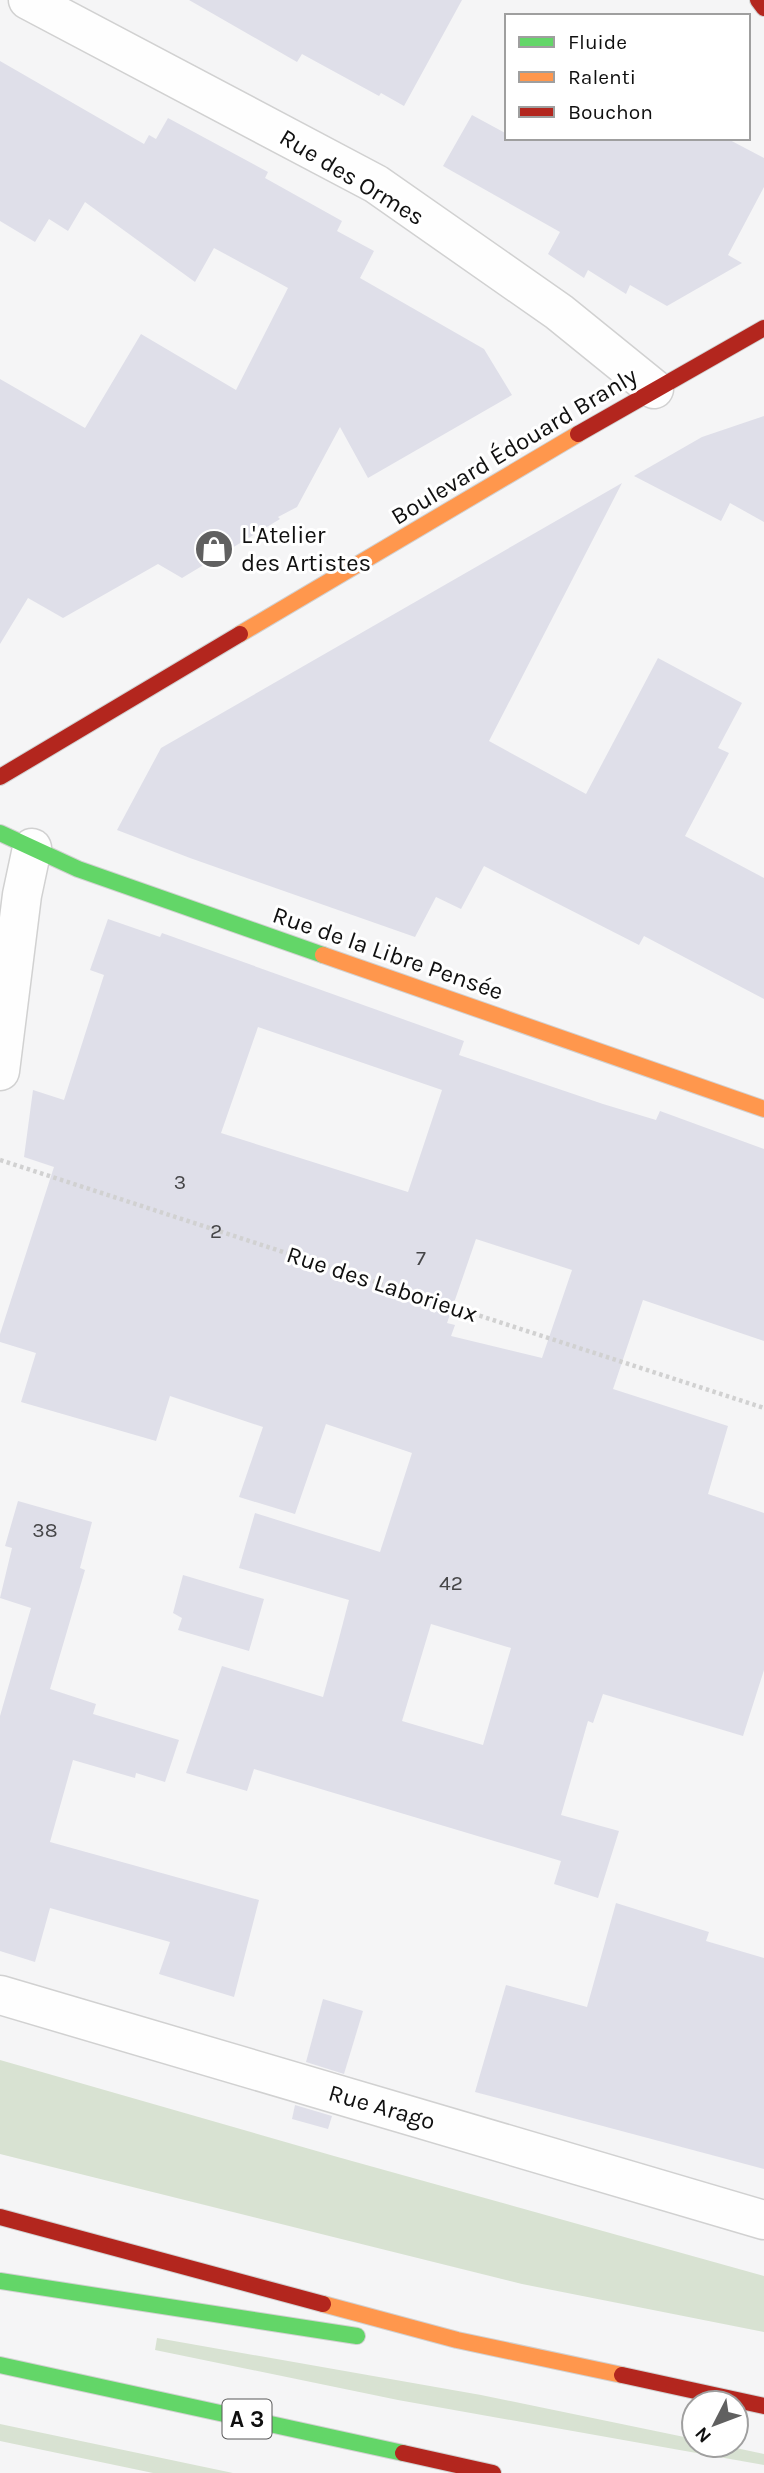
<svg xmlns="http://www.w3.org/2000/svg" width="764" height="2473" viewBox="0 0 764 2473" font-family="Karla,sans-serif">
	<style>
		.green { fill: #d8e2d2 }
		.building { fill: #dfdfe9; fill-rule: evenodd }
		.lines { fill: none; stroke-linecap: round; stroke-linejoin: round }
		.street-casing { stroke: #d1d1d1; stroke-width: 41 }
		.fast-casing { stroke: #d1d1d1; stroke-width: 18 }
		.slow-casing { stroke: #d1d1d1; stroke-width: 18 }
		.jam-casing { stroke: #d1d1d1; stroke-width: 18 }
		.path { stroke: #d1d1d1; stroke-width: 4.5; stroke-dasharray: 3.5 3.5; stroke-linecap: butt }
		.street { stroke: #fefefe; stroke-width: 38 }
		.fast { stroke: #63d668; stroke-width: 16 }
		.slow { stroke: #ff974d; stroke-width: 16 }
		.jam { stroke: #b3261e; stroke-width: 16 }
		.labels { text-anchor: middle; stroke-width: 6; stroke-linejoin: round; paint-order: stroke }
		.number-label { font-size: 21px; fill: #454547 }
		.shield { fill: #fff; stroke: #585858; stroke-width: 2 }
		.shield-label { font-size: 23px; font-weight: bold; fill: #101010 }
		.street-label { font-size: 24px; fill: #101010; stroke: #fff }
		.poi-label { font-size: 24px; fill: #101010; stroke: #fff; text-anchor: start }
	</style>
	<rect width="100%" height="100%" fill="#f5f5f6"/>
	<g class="green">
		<path d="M0,2060L334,2156L764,2276V2332L522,2284L0,2154Z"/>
		<path d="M157,2338L481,2395L694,2439V2445H722L764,2454V2465L398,2400L155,2350Z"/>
		<path d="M0,2424L233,2473H153L0,2441Z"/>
	</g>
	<g class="building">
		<path d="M189,0H462L404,106L381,93L379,96L302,54L297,62Z"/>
		<path d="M0,61L144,144L149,135L156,139L168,118L268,172L265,178L342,221L337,231L374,251L360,278L484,349L512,395L368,478L340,427L297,507L278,517L280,519L182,578L158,564L63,618L28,598L0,644V379L85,428L141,334L236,390L288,288L214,248L195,282L85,202L68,231L49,219L35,242L0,221Z"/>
		<path d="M472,115L507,134V138H726L764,158V187L728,255L742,263L667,306L630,285L626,294L588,270L584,278L548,254L560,232L443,166Z"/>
		<path d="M764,416V522L730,503L721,521L634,476L702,437Z"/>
		<path d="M622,483L489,741L586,794L658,658L742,703L718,748L729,753L685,836L764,878V999L644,936L639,945L484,866L461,909L436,897L415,937L190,858L117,830L161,748Z"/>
		<path d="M108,919L160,937L162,933L464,1041L459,1055L603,1104L656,1120L660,1111L764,1149V1341L643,1300L613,1389L728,1426L708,1494L764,1513V1670L743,1736L603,1694L593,1723L588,1721L561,1815L619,1831L598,1898L554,1884L561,1861L254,1769L247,1791L186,1773L222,1666L323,1697L337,1646L349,1600L239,1568L255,1513L380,1552L412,1453L326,1424L295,1514L239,1497L263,1427L170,1396L156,1441L21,1402L36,1353L0,1342V1334L54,1167L24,1157L33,1090L64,1100L104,975L90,970ZM258,1027L442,1090L408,1192L221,1133ZM476,1239L572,1270L542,1358L451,1336L455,1325L447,1323ZM431,1624L511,1648L483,1745L402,1721Z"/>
		<path d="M18,1501L92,1522L80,1568L85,1570L50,1689L96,1704L93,1714L179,1740L165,1782L136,1773L135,1778L73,1760L50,1842L259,1900L234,1997L159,1974L170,1942L50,1908L35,1962L0,1951V1716L31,1608L0,1598L12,1548L5,1546Z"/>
		<path d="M183,1575L264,1599L249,1651L178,1630L182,1618L173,1613Z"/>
		<path d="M616,1903L709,1932L706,1941L764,1958V2169L475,2092L506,1985L587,2007Z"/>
		<path d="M323,1999L363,2011L344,2074L306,2062Z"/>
		<path d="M295,2105L332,2116L328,2129L292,2119Z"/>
	</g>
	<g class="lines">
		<defs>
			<g id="street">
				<path d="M28,0L376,184L559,312L654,389"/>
				<path d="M0,1071L22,895L32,848"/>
				<path d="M0,1995L764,2220"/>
			</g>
			<g id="fast">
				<path d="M0,833L78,869L323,955"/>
				<path d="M0,2281L357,2336"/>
				<path d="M0,2365L403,2453"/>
			</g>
			<g id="slow">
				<path d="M240,634L578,434"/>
				<path d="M323,955L764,1109"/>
				<path d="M323,2304L457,2340L622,2375"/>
			</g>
			<g id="jam">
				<path d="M758,0L764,8"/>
				<path d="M578,434L764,328"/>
				<path d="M0,777L240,634"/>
				<path d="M0,2217L323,2304"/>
				<path d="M622,2375L764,2406"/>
				<path d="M403,2453L493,2473"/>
			</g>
		</defs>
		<use href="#street" class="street-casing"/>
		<use href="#fast" class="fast-casing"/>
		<use href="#slow" class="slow-casing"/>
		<use href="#jam" class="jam-casing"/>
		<path class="path" d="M0,1160L764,1408"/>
		<use href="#street" class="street"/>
		<use href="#fast" class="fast"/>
		<use href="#slow" class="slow"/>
		<use href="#jam" class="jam"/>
	</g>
	<defs>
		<symbol id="shop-disc" viewBox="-11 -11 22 22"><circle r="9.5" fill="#606060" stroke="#fff"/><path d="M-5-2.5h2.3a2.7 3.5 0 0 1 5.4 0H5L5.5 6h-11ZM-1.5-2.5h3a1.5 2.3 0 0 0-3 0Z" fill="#fff"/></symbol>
	</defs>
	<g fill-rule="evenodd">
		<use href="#shop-disc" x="192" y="527" width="44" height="44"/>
	</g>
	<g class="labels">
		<g class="number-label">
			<text x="180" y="1189">3</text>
			<text x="216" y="1238">2</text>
			<text x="421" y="1265">7</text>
			<text x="45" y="1537">38</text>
			<text x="451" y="1590">42</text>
		</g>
		<rect class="shield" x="222.5" y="2399.5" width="49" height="39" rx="5"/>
		<g class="shield-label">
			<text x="247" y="2427">A 3</text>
		</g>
		<g class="street-label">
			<text transform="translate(352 177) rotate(31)" y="8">Rue des Ormes</text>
			<text transform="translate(514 446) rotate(-31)" y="8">Boulevard Édouard Branly</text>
			<text transform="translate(388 953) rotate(19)" y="8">Rue de la Libre Pensée</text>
			<text transform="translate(382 1284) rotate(18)" y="8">Rue des Laborieux</text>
			<text transform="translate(382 2107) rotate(16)" y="8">Rue Arago</text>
		</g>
		<g class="poi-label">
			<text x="241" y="543">L'Atelier<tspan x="241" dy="28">des Artistes</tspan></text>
		</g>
	</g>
	<rect x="505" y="14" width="245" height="126" fill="#ffffff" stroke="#9f9f9f" stroke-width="2"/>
	<rect x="519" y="37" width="35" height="10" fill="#63d668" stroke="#9f9f9f" stroke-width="2"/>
	<text x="568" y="49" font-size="21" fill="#101010">Fluide</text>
	<rect x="519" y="72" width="35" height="10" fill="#ff974d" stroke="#9f9f9f" stroke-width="2"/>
	<text x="568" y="84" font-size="21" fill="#101010">Ralenti</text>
	<rect x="519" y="107" width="35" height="10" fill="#b3261e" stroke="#9f9f9f" stroke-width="2"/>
	<text x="568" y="119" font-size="21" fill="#101010">Bouchon</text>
	<g transform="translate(715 2424) rotate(228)"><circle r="33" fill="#ffffff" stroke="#9f9f9f" stroke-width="2"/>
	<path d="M0-5L12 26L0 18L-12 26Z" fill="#606060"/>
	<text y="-10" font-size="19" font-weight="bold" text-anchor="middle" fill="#101010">N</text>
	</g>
</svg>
